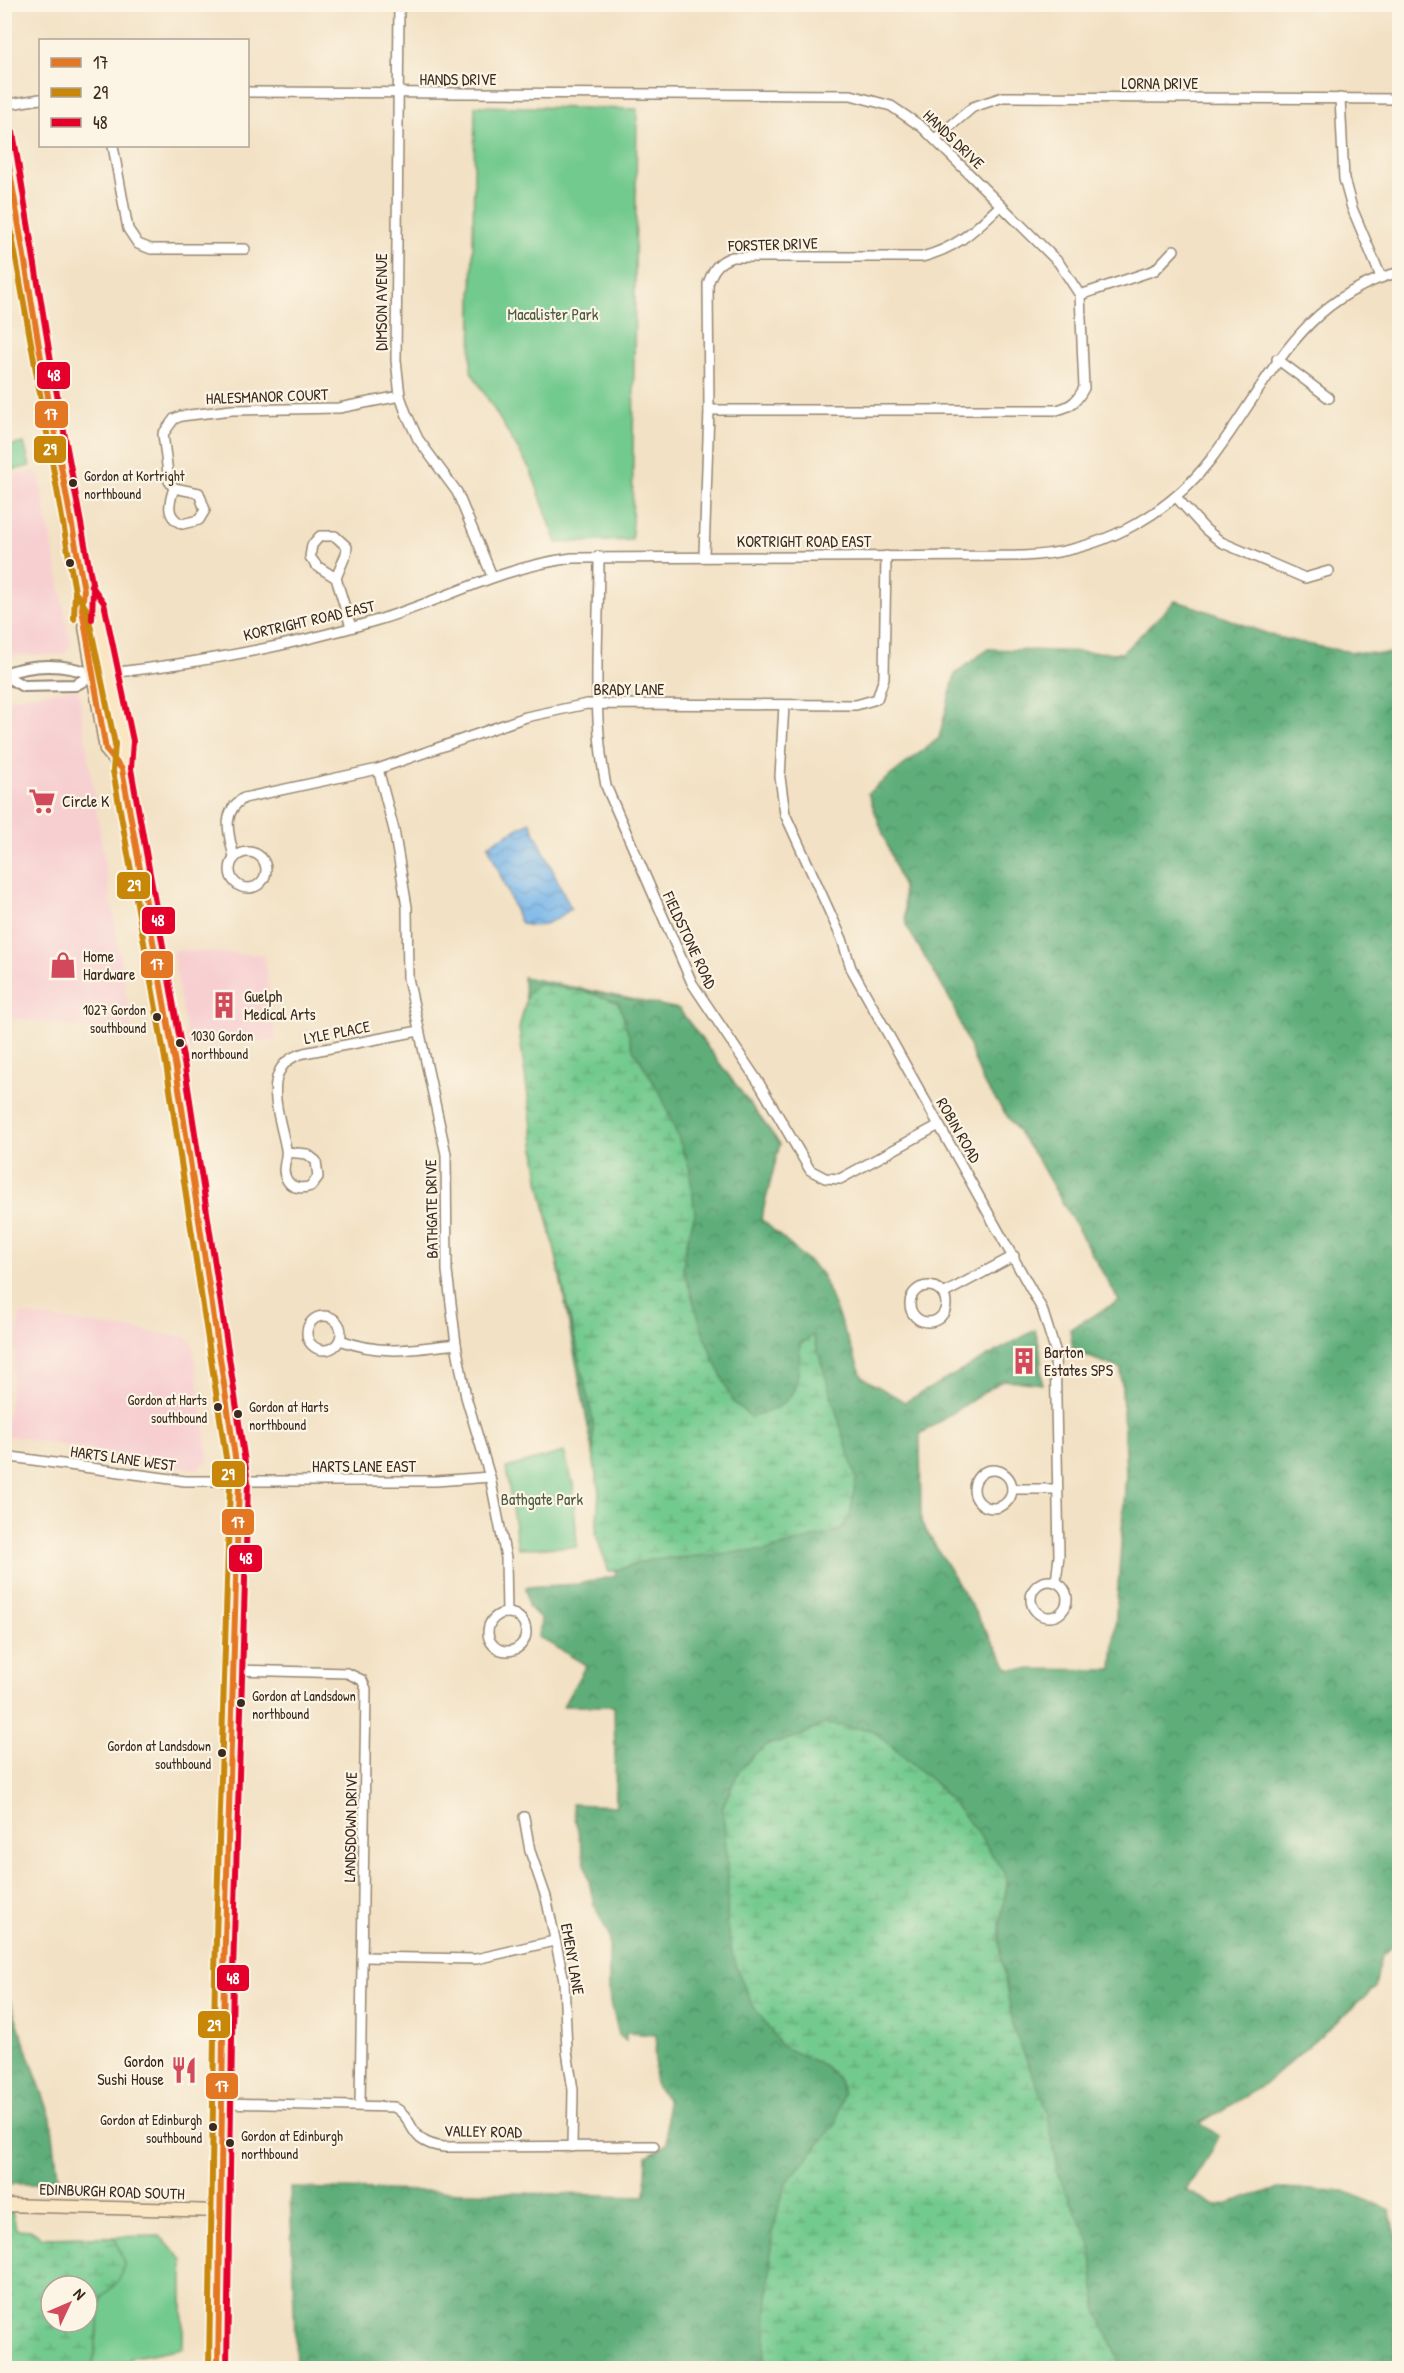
<svg xmlns="http://www.w3.org/2000/svg" width="1404" height="2373" viewBox="0 0 1404 2373" font-family="'Patrick Hand',sans-serif">
	<style>
		.built { fill: #f7cfd1 }
		.green { fill: #73ca8f; stroke: #577a56; stroke-width: 1.5; fill-rule: evenodd }
		.forest { fill: url(#forest-crowns); stroke: #4c6c4c; stroke-width: 1.5 }
		.wetland { fill: url(#wetland-marsh); stroke: #577a56; stroke-width: 1.5; fill-rule: evenodd }
		.water { fill: url(#water-waves); stroke: #587084; stroke-width: 1.5 }
		.lines { fill: none; stroke-linecap: round; stroke-linejoin: round }
		.minor-casing { stroke: #968671; stroke-width: 12 }
		.tertiary-casing { stroke: #968671; stroke-width: 14 }
		.secondary-casing { stroke: #968671; stroke-width: 15 }
		.minor { stroke: #fff; stroke-width: 9 }
		.tertiary { stroke: #fff; stroke-width: 10 }
		.secondary { stroke: #fbe6c4; stroke-width: 12 }
		.bus-1-casing { stroke: #fcf5e5; stroke-width: 10 }
		.bus-2-casing { stroke: #fcf5e5; stroke-width: 10 }
		.bus-3-casing { stroke: #fcf5e5; stroke-width: 10 }
		.bus-1 { stroke: #e47724; stroke-width: 6 }
		.bus-2 { stroke: #c88708; stroke-width: 6 }
		.bus-3 { stroke: #e4002b; stroke-width: 6 }
		.bus-dot { fill: #3b2a1e; stroke: #fcf5e5; stroke-width: 2 }
		.labels { text-anchor: middle; stroke-width: 4.5; stroke-linejoin: round; paint-order: stroke }
		.bus-label { font-size: 14px; fill: #3b2a1e; stroke: #fcf5e5; text-anchor: start }
		.street-label { font-size: 16px; fill: #3b2a1e; stroke: #fcf5e5 }
		.park-label { font-size: 16px; fill: #4c5a40; stroke: #fcf5e5 }
		.poi-label { font-size: 16px; fill: #3b2a1e; stroke: #fcf5e5; text-anchor: start }
		.line-badge { stroke: #fcf5e5; stroke-width: 2 }
		.badge-label { font-size: 16px; text-anchor: middle; font-weight: bold; fill: #fff }
	</style>
	<defs>
		<pattern id="forest-crowns" width="20" height="18" patternUnits="userSpaceOnUse" patternTransform="scale(1.5)"><rect width="20" height="18" fill="#5eae7a"/><path d="M2 6a3 3 0 1 1 6 0M12 15a3 3 0 1 1 6 0" fill="none" stroke="#4f8e63"/></pattern>
		<pattern id="wetland-marsh" width="20" height="14" patternUnits="userSpaceOnUse" patternTransform="scale(1.5)"><rect width="20" height="14" fill="#73ca8f"/><path d="M1 5h8M5 5V1M11 12h8M15 12V8" fill="none" stroke="#60a474"/></pattern>
		<pattern id="water-waves" width="16" height="10" patternUnits="userSpaceOnUse" patternTransform="scale(1.5)"><rect width="16" height="10" fill="#76b5ea"/><path d="M0 5q4-4 8 0t8 0" fill="none" stroke="#6293bd"/></pattern>
	</defs>
	<rect width="100%" height="100%" fill="#fcf5e5"/>
	<filter id="ink" filterUnits="userSpaceOnUse"><feTurbulence type="fractalNoise" baseFrequency=".0167" numOctaves="2"/><feDisplacementMap in="SourceGraphic" scale="12" xChannelSelector="R" yChannelSelector="G"/><feConvolveMatrix kernelMatrix="1 2 1 2 8 2 1 2 1" color-interpolation-filters="sRGB"/></filter>
	<filter id="wash" filterUnits="userSpaceOnUse"><feTurbulence type="fractalNoise" baseFrequency=".008" numOctaves="4" result="noise"/><feDisplacementMap in="SourceGraphic" scale="24" xChannelSelector="R" yChannelSelector="G"/><feGaussianBlur stdDeviation="1.35" result="paint"/><feColorMatrix in="noise" values="0 0 0 0 0 0 0 0 0 0 0 0 0 0 0 0 0 1.4 0 .05"/><feComposite in="paint" operator="in"/></filter>
	<g filter="url(#wash)">
		<rect width="100%" height="100%" fill="#f2e1c4"/>
		<g class="built">
			<path d="M38,471L71,645L63,655H5V476Z"/>
			<path d="M78,688L99,826L133,1035L5,1017L4,699Z"/>
			<path d="M172,950L264,955L276,1040L189,1048Z"/>
			<path d="M20,1314L186,1337L193,1344L209,1461L196,1469L5,1435Z"/>
		</g>
		<g class="green">
			<path d="M475,106L637,109L632,540L557,543L531,471L471,371Z"/>
			<path d="M24,443L30,466L5,472V447Z"/>
			<path d="M564,1452L573,1484L577,1547L518,1548L506,1468Z"/>
			<path d="M5,2229L30,2230L42,2238L160,2236L183,2261V2348L130,2358L128,2368H5ZM51,2286H87V2322H51Z"/>
		</g>
		<g class="forest">
			<path d="M1175,601C1212,610 1247,629 1285,639C1322,648 1361,656 1399,653L1400,990L1395,991L1400,1245L1399,1946L1397,1942L1381,1957L1375,1988L1264,2085L1200,2123L1219,2136L1211,2153L1186,2190L1216,2206L1278,2189L1344,2191L1391,2210L1400,2261L1394,2358L1396,2368H296L290,2188L645,2196L647,2156L667,2144V2098L654,2084L656,2035L626,2033V2041L619,2035L609,1994V1936L594,1904L572,1804L616,1806L614,1706H563L586,1665L539,1637L541,1619L528,1606L526,1587L578,1584L616,1576L559,1271L523,977L679,1009L780,1144L761,1219L821,1273L863,1378L905,1402L1035,1330L1040,1348L1042,1384L1003,1380L920,1434L921,1522L1009,1669L1112,1670L1126,1474L1121,1369L1073,1351L1070,1329L1119,1301L1038,1160L983,1082L952,1003L906,925L903,888L868,793L939,738L955,674L988,649L1122,653Z"/>
			<path d="M4,1984L51,2118L59,2184H5Z"/>
		</g>
		<g class="wetland">
			<path d="M537,984L587,992L619,1003L633,1049L661,1094L689,1166L695,1213L686,1246L683,1268L706,1341L733,1402L751,1417C798,1405 798,1388 800,1345L813,1335L856,1478L850,1517L839,1531L769,1550L650,1560L609,1572L596,1535L599,1491L594,1463L593,1420L539,1180L519,1029L527,995Z"/>
			<path d="M824,1724L872,1730L938,1786L978,1833L1004,1873L1007,1884L1000,1924V1952L1014,2030L1047,2109L1058,2175L1089,2239L1098,2313L1122,2368H764L772,2233L786,2183L836,2124L843,2093L839,2080L825,2066L781,2046L752,2004L734,1962L727,1927L728,1879L723,1806L739,1771L756,1753L767,1745L800,1736Z"/>
			<path d="M4,2177L16,2229L30,2230L42,2238L115,2237L124,2264L119,2280L102,2297L93,2364L78,2368H5ZM51,2286H87V2322H51Z"/>
		</g>
		<path class="water" d="M530,822L571,909C556,920 537,932 520,922L488,845Z"/>
	</g>
	<g filter="url(#ink)">
		<g class="lines">
			<defs>
				<g id="minor">
					<path d="M399,4L396,360L400,396L406,413L418,439L457,492L492,576"/>
					<path d="M248,92L851,95L891,106L922,127L1059,263L1080,295L1084,388C1077,401 1072,406 1057,410H709"/>
					<path d="M1340,98L1344,179L1352,208L1381,277"/>
					<path d="M4,105L40,99"/>
					<path d="M935,139L973,107L1003,97L1400,99"/>
					<path d="M113,146L128,229L138,244L151,249H245"/>
					<path d="M1080,295L1155,270L1174,250"/>
					<path d="M1277,359L1329,398"/>
					<path d="M174,488L169,481L163,434L174,419L181,416L232,410L339,408L400,396"/>
					<path d="M174,488L199,493L205,510L199,520L182,524C165,516 169,503 174,488Z"/>
					<path d="M1176,497L1205,529L1221,542L1305,578L1329,571"/>
					<path d="M704,555L709,410L708,284C713,269 718,262 732,257H922C959,247 974,230 1000,206"/>
					<path d="M599,556C599,633 591,710 606,786L692,983L759,1083L810,1170L825,1178L840,1179L939,1125"/>
					<path d="M336,578L317,566L310,557L312,545L320,536H335L347,547L346,554L336,578L351,627"/>
					<path d="M110,673C200,663 291,646 378,620C447,599 498,568 572,558L1023,556C1096,553 1166,518 1211,459C1268,385 1298,298 1400,272"/>
					<path d="M784,705L780,777L785,814L842,939L851,968L1042,1309L1055,1350L1059,1556L1056,1582"/>
					<path d="M378,769L394,830L407,907L408,978L446,1154L447,1271L456,1344L466,1397L490,1477L506,1558L507,1613"/>
					<circle cx="248" cy="870" r="18"/>
					<path d="M234,857C229,835 220,812 244,798L378,769L526,717L587,704L856,705L877,699L884,678L886,556"/>
					<path d="M287,1152L307,1154L316,1161L318,1177L311,1186C303,1189 292,1189 287,1180C280,1169 288,1160 286,1149C280,1115 258,1065 304,1053L419,1031"/>
					<circle cx="928" cy="1304" r="18"/>
					<path d="M943,1294L1014,1256"/>
					<circle cx="324" cy="1333" r="17"/>
					<path d="M340,1340C384,1356 411,1349 456,1344"/>
					<path d="M4,1456L185,1481H436L490,1477"/>
					<circle cx="993" cy="1489" r="19"/>
					<path d="M1012,1489H1057"/>
					<circle cx="1049" cy="1599" r="18"/>
					<circle cx="507" cy="1632" r="19"/>
					<path d="M234,1670L347,1673L362,1680L366,1689L360,2105"/>
					<path d="M524,1817L530,1851L546,1897L564,1981L567,2051L573,2090L572,2147"/>
					<path d="M363,1957L476,1959L554,1941"/>
					<path d="M222,2103L394,2107C417,2119 405,2142 444,2147L654,2146"/>
				</g>
				<g id="tertiary">
					<path d="M4,674C35,663 64,663 94,675"/>
					<path d="M4,675L23,686L75,685L94,675L110,673"/>
				</g>
				<g id="secondary">
					<path d="M4,133L42,364L84,590L82,609L106,750L122,769"/>
					<path d="M84,590L95,606L124,743L122,769L176,1069L239,1483L224,1972L218,2368"/>
					<path d="M4,2205L219,2211"/>
				</g>
			</defs>
			<use href="#minor" class="minor-casing"/>
			<use href="#tertiary" class="tertiary-casing"/>
			<use href="#secondary" class="secondary-casing"/>
			<use href="#minor" class="minor"/>
			<use href="#tertiary" class="tertiary"/>
			<use href="#secondary" class="secondary"/>
			<defs>
				<path id="bus-1" d="M4,136L42,364L84,590L82,609L106,750L122,769L176,1069L239,1483L224,1972L218,2368"/>
				<g id="bus-2">
					<path d="M4,191L75,591L74,619"/>
					<path d="M77,595L87,610L115,744L113,771L167,1070L230,1484L215,1972L209,2368"/>
				</g>
				<g id="bus-3">
					<path d="M13,132L51,362L93,588L92,619"/>
					<path d="M91,585L104,603L133,741L131,769L185,1068L248,1482L233,1972L227,2368"/>
				</g>
			</defs>
			<use href="#bus-1" class="bus-1-casing"/>
			<use href="#bus-2" class="bus-2-casing"/>
			<use href="#bus-3" class="bus-3-casing"/>
			<use href="#bus-1" class="bus-1"/>
			<use href="#bus-2" class="bus-2"/>
			<use href="#bus-3" class="bus-3"/>
		</g>
	</g>
	<defs>
		<symbol id="supermarket-bare" viewBox="-9 -9 18 18"><path d="M-6-5.5h2.5l.6 2H6L4.5 2H-2.5L-4.4-4H-6ZM-1.5 3.2a1.3 1.3 0 1 0 .1 0ZM3 3.2a1.3 1.3 0 1 0 .1 0Z" fill="#d1495b" stroke="#fcf5e5" stroke-width="2.5" paint-order="stroke"/></symbol>
		<symbol id="shop-bare" viewBox="-9 -9 18 18"><path d="M-5-2.5h2.3a2.7 3.5 0 0 1 5.4 0H5L5.5 6h-11ZM-1.5-2.5h3a1.5 2.3 0 0 0-3 0Z" fill="#d1495b" stroke="#fcf5e5" stroke-width="2.5" paint-order="stroke"/></symbol>
		<symbol id="building-bare" viewBox="-9 -9 18 18"><path d="M-4-6H4V6H1V3H-1V6H-4ZM-2.5-4.3h1.7v1.8h-1.7ZM.8-4.3h1.7v1.8H.8ZM-2.5-1h1.7V.8h-1.7ZM.8-1h1.7V.8H.8Z" fill="#d1495b" stroke="#fcf5e5" stroke-width="2.5" paint-order="stroke"/></symbol>
		<symbol id="restaurant-bare" viewBox="-9 -9 18 18"><path d="M-5-6h1v4h1v-4h1v4h1v-4h1v5L-1.5 .5V6h-2V.5L-5-1ZM5-6V6H3V1.5H1.5Q1.5-4 5-6Z" fill="#d1495b" stroke="#fcf5e5" stroke-width="2.5" paint-order="stroke"/></symbol>
	</defs>
	<g fill-rule="evenodd">
		<use href="#supermarket-bare" x="23" y="782" width="38" height="38"/>
		<use href="#shop-bare" x="44" y="946" width="38" height="38"/>
		<use href="#building-bare" x="205" y="986" width="38" height="38"/>
		<use href="#building-bare" x="1005" y="1342" width="38" height="38"/>
		<use href="#restaurant-bare" x="165" y="2051" width="38" height="38"/>
	</g>
	<g class="bus-dot">
		<circle cx="73" cy="483" r="5"/>
		<circle cx="70" cy="563" r="5"/>
		<circle cx="157" cy="1017" r="5"/>
		<circle cx="180" cy="1043" r="5"/>
		<circle cx="218" cy="1407" r="5"/>
		<circle cx="238" cy="1414" r="5"/>
		<circle cx="241" cy="1703" r="5"/>
		<circle cx="222" cy="1753" r="5"/>
		<circle cx="213" cy="2127" r="5"/>
		<circle cx="230" cy="2143" r="5"/>
	</g>
	<g class="labels">
		<g class="bus-label">
			<text x="84" y="481">Gordon at Kortright<tspan x="84" dy="18">northbound</tspan></text>
			<text x="146" y="1015" text-anchor="end">1027 Gordon<tspan x="146" dy="18">southbound</tspan></text>
			<text x="191" y="1041">1030 Gordon<tspan x="191" dy="18">northbound</tspan></text>
			<text x="207" y="1405" text-anchor="end">Gordon at Harts<tspan x="207" dy="18">southbound</tspan></text>
			<text x="249" y="1412">Gordon at Harts<tspan x="249" dy="18">northbound</tspan></text>
			<text x="252" y="1701">Gordon at Landsdown<tspan x="252" dy="18">northbound</tspan></text>
			<text x="211" y="1751" text-anchor="end">Gordon at Landsdown<tspan x="211" dy="18">southbound</tspan></text>
			<text x="202" y="2125" text-anchor="end">Gordon at Edinburgh<tspan x="202" dy="18">southbound</tspan></text>
			<text x="241" y="2141">Gordon at Edinburgh<tspan x="241" dy="18">northbound</tspan></text>
		</g>
		<g class="street-label">
			<text x="458" y="85">HANDS DRIVE</text>
			<text x="1160" y="89">LORNA DRIVE</text>
			<text transform="translate(954 139) rotate(44)" y="6">HANDS DRIVE</text>
			<text transform="translate(773 244) rotate(-2)" y="6">FORSTER DRIVE</text>
			<text transform="translate(381 302) rotate(-90)" y="6">DIMSON AVENUE</text>
			<text transform="translate(267 396) rotate(-2)" y="6">HALESMANOR COURT</text>
			<text x="804" y="547">KORTRIGHT ROAD EAST</text>
			<text transform="translate(309 620) rotate(-13)" y="6">KORTRIGHT ROAD EAST</text>
			<text x="629" y="695">BRADY LANE</text>
			<text transform="translate(690 940) rotate(65)" y="6">FIELDSTONE ROAD</text>
			<text transform="translate(337 1032) rotate(-11)" y="6">LYLE PLACE</text>
			<text transform="translate(959 1130) rotate(60)" y="6">ROBIN ROAD</text>
			<text transform="translate(431 1209) rotate(-91)" y="6">BATHGATE DRIVE</text>
			<text transform="translate(123 1458) rotate(8)" y="6">HARTS LANE WEST</text>
			<text x="364" y="1472">HARTS LANE EAST</text>
			<text transform="translate(350 1827) rotate(-89)" y="6">LANDSDOWN DRIVE</text>
			<text transform="translate(573 1959) rotate(80)" y="6">EMENY LANE</text>
			<text transform="translate(483 2131) rotate(1)" y="6">VALLEY ROAD</text>
			<text transform="translate(112 2191) rotate(2)" y="6">EDINBURGH ROAD SOUTH</text>
		</g>
		<g class="park-label">
			<text x="553" y="320">Macalister Park</text>
			<text x="542" y="1505">Bathgate Park</text>
		</g>
		<g class="poi-label">
			<text x="62" y="807">Circle K</text>
			<text x="83" y="962">Home<tspan x="83" dy="18">Hardware</tspan></text>
			<text x="244" y="1002">Guelph<tspan x="244" dy="18">Medical Arts</tspan></text>
			<text x="1044" y="1358">Barton<tspan x="1044" dy="18">Estates SPS</tspan></text>
			<text x="164" y="2067" text-anchor="end">Gordon<tspan x="164" dy="18">Sushi House</tspan></text>
		</g>
	</g>
	<g class="line-badge">
		<rect x="36" y="361" width="35" height="29" rx="6" fill="#e4002b"/>
		<rect x="34" y="400" width="35" height="29" rx="6" fill="#e47724"/>
		<rect x="33" y="435" width="34" height="29" rx="6" fill="#c88708"/>
		<rect x="116" y="871" width="35" height="29" rx="6" fill="#c88708"/>
		<rect x="141" y="906" width="35" height="29" rx="6" fill="#e4002b"/>
		<rect x="140" y="950" width="34" height="29" rx="6" fill="#e47724"/>
		<rect x="211" y="1460" width="35" height="28" rx="6" fill="#c88708"/>
		<rect x="221" y="1508" width="34" height="28" rx="6" fill="#e47724"/>
		<rect x="228" y="1544" width="35" height="29" rx="6" fill="#e4002b"/>
		<rect x="216" y="1964" width="34" height="28" rx="6" fill="#e4002b"/>
		<rect x="197" y="2010" width="34" height="29" rx="6" fill="#c88708"/>
		<rect x="205" y="2072" width="34" height="28" rx="6" fill="#e47724"/>
	</g>
	<g class="badge-label">
		<text x="54" y="381">48</text>
		<text x="51" y="420">17</text>
		<text x="50" y="455">29</text>
		<text x="134" y="891">29</text>
		<text x="158" y="926">48</text>
		<text x="157" y="970">17</text>
		<text x="228" y="1480">29</text>
		<text x="238" y="1528">17</text>
		<text x="246" y="1564">48</text>
		<text x="233" y="1984">48</text>
		<text x="214" y="2031">29</text>
		<text x="222" y="2092">17</text>
	</g>
	<rect width="1404" height="2373" fill="none" stroke="#fcf5e5" stroke-width="24"/>
	<rect x="39" y="39" width="210" height="108" fill="#fcf5e5" stroke="#afa495" stroke-width="1.5"/>
	<rect x="51" y="58" width="30" height="9" fill="#e47724" stroke="#afa495" stroke-width="1.5"/>
	<text x="93" y="69" font-size="18" fill="#3b2a1e">17</text>
	<rect x="51" y="88" width="30" height="9" fill="#c88708" stroke="#afa495" stroke-width="1.5"/>
	<text x="93" y="99" font-size="18" fill="#3b2a1e">29</text>
	<rect x="51" y="118" width="30" height="9" fill="#e4002b" stroke="#afa495" stroke-width="1.5"/>
	<text x="93" y="129" font-size="18" fill="#3b2a1e">48</text>
	<g transform="translate(69 2304) rotate(46)"><circle r="28" fill="#fcf5e5" stroke="#afa495" stroke-width="1.5"/>
	<path d="M0-4.5L10 22L0 15L-10 22Z" fill="#d1495b"/>
	<text y="-9" font-size="16" font-weight="bold" text-anchor="middle" fill="#3b2a1e">N</text>
	</g>
</svg>
